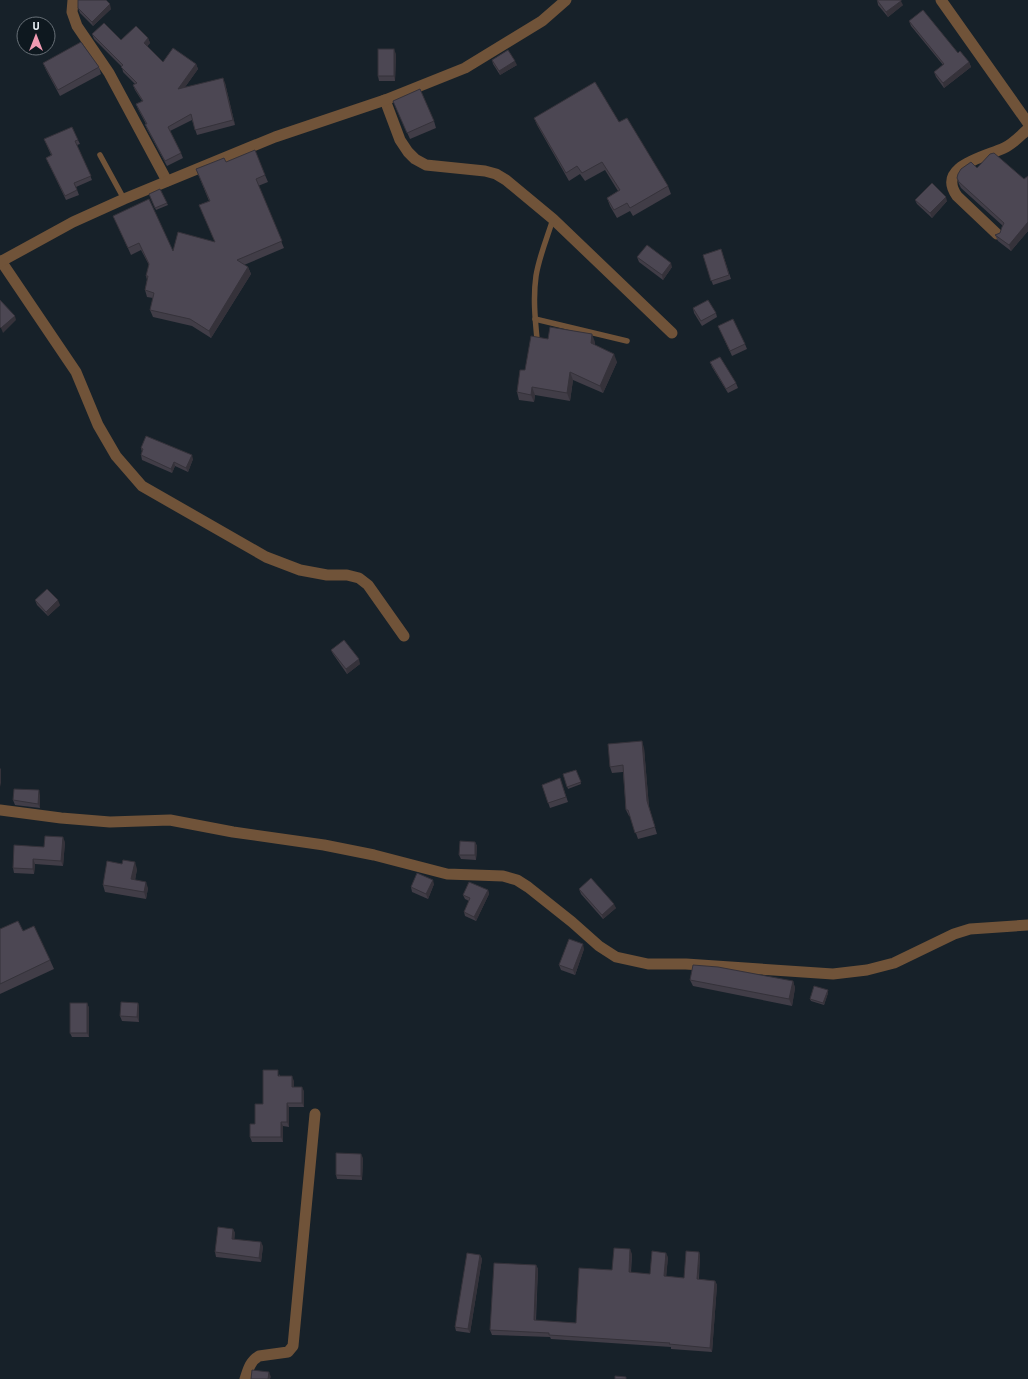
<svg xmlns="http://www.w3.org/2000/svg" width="1028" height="1379" viewBox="0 0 1028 1379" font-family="'Titillium Web',sans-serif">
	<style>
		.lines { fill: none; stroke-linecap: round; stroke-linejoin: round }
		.service { stroke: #705339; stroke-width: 5.5 }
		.minor { stroke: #705339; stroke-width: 11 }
		.wall { fill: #413d47 }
		.shaded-wall { fill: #35323a }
		.building { fill: #4c4753; stroke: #35323a }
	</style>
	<rect width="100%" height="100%" fill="#172129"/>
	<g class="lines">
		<g class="service">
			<path d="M100,155L124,199"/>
			<path d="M535,319L627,341"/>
			<path d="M537,339C535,318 533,297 536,276C539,257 547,238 553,219"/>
		</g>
		<g class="minor">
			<path d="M73,0L72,12L77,26L109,73L167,181"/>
			<path d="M941,0L1028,123"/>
			<path d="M385,100L400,140L408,152L415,159L426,165L485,171L496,174L506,180L553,219L672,333"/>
			<path d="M997,234L957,196C936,166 985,157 1004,148C1013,144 1020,136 1028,129"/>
			<path d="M1,261L76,372L98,425L116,456L142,486L266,557L300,570L327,575H347L359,578L368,585L404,636"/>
			<path d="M0,262L73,222L124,199L275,137L385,100L465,68L542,21L566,0"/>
			<path d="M0,810L61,818L110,822L170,820L233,832L324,845L374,855L447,874L503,876L517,880L528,887L572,922L599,946L616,957L648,964H686L833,974L867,970L894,963L954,934L970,929L1028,925"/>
			<path d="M245,1379C248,1370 250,1361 259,1356L288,1352L293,1346L315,1114"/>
		</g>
	</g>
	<g class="wall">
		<path d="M877,0L903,5L888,17L878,5Z"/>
		<path d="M78,8L111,9L93,26L80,13Z"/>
		<path d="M909,21L958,53L969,62L971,67L944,88L936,77L934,72L943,65L911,26Z"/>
		<path d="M92,34L121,40L148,38L150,43L147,46L163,62L196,64L198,69L185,87L225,83L235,125L197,135L192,120L170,131L181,153L183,158L167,166L147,129L145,124H146L138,109L136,104L142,101L135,90L133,85L135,84L123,72L122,67L94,39Z"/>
		<path d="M396,54L395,81H379L378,76Z"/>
		<path d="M492,60L517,65L500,75L493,64Z"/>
		<path d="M43,63L99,67L101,74L60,96L46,70Z"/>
		<path d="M393,101L434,121L436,128L410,139Z"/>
		<path d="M534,118L619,122L668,186L671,194L633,216L630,211L617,218L610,206L607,198L618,191L605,170L585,181L580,174L569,181L537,125Z"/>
		<path d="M44,139L78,140L80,144L77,145L92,180L76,187L79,195L66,200L46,158L51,155Z"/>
		<path d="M226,162L265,175L268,182L258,186L284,248L244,265L248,267L251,274L211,338L192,326L153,317L150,310L153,298L147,297L145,290L147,280L146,276L149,265L141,250L131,255L116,222L113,216L173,251L215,242L199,205L209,201L196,169Z"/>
		<path d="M977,168L1024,179L1028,176V231L1011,251L998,241L995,235L1000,233L1003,226L961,188L959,184L957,178Z"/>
		<path d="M149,194L167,203L168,205L156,210Z"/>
		<path d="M915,200L947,201L932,218L917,204Z"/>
		<path d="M721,249L731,279L713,285L703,255Z"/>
		<path d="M637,257L672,267L663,280L639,262Z"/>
		<path d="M693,308L716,313L717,317L702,326L694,313Z"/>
		<path d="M718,326L745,344L747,349L732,356Z"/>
		<path d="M548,339L595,342V345L617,362L603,393L573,380L570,401L535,395L534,402L519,400L517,392L525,370Z"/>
		<path d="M710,362L736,383L738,388L728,393L712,367Z"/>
		<path d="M141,448L193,459L188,472L175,466L172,473L142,460L141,455L142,452Z"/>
		<path d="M35,600L60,605L48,616L37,605Z"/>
		<path d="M331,650L360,664L347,674L333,654Z"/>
		<path d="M644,748L649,807L657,834L638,839L630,816H629L626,810L623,772L612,773L610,767Z"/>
		<path d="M576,770L581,784L568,789L563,774Z"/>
		<path d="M560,778L568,802L550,808L542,785Z"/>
		<path d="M40,795V808L15,805L13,800Z"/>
		<path d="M65,842L63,866L35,864L34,874L14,873L13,868L44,847Z"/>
		<path d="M475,842L477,846L476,860L461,859L459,855Z"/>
		<path d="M137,869L135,880L148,888L146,899L105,892L103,885Z"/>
		<path d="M434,884L428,899L412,892L411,887Z"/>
		<path d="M579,889L616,908L603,919L581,894Z"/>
		<path d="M488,890L489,894L476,921L465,916L464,912L469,901L465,899L463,895Z"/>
		<path d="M0,929L23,931L50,960L54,969L0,994Z"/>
		<path d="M584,949L575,975L561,970L559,965Z"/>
		<path d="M690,980L793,981L795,988L792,1006L693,986Z"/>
		<path d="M828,993L824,1005L811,1001L810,999Z"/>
		<path d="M87,1003L89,1008V1037H72L70,1033Z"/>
		<path d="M138,1003L139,1007V1022L122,1021L120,1016Z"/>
		<path d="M280,1074V1076L294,1081V1087L304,1091V1107H289V1127L283,1126V1142H252L250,1137L255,1124L263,1104Z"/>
		<path d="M363,1158L362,1180L337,1179L336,1175Z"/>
		<path d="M233,1229L235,1233L234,1239L263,1246L261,1262L216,1257L215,1252Z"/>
		<path d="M699,1252L700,1256L699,1279L715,1281L717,1285L712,1352L671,1349V1347L551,1339L550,1337L492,1335L490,1330L536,1265L538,1269L536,1321L576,1323L612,1270L632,1254L631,1273L650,1274L668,1257L666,1276L684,1278Z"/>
		<path d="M480,1255L482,1259L470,1333L456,1331L455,1327Z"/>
	</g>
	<g class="shaded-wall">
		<path d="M901,1L903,5L888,17L886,12Z"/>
		<path d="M110,4L111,9L93,26L92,22Z"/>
		<path d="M148,38L150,43L146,48L144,43Z"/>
		<path d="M394,49L396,54L395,81L394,76Z"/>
		<path d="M515,61L517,65L500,75L499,71Z"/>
		<path d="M969,62L971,67L944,88L943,83Z"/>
		<path d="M196,64L198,69L180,94L178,89Z"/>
		<path d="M223,78L225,83L235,125L233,120Z"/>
		<path d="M946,197L947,201L932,218L930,213Z"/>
		<path d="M1028,222V231L1011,251L1009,245Z"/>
		<path d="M671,263L672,267L663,280L662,275Z"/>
		<path d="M248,267L251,274L211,338L209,331Z"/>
		<path d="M15,316L16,320L3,333L1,328Z"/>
		<path d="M592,334L595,342L594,351L591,343Z"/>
		<path d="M614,354L617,362L603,393L600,386Z"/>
		<path d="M570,372L573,380L570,401L567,393Z"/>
		<path d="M532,387L535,395L534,402L531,395Z"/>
		<path d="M192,455L193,459L188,472L186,468Z"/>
		<path d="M174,462L175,466L172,473L171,469Z"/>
		<path d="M58,600L60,605L48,616L46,612Z"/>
		<path d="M359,659L360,664L347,674L346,669Z"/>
		<path d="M642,741L644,748L649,807L657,834L647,801Z"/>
		<path d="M0,768L1,769V787L0,783Z"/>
		<path d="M39,790L40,795V808L38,804Z"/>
		<path d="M63,837L65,842L63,866L61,861Z"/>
		<path d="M475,842L477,846L476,860L475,855Z"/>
		<path d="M33,859L35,864L34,874L33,869Z"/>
		<path d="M135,862L137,869L134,886L131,879Z"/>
		<path d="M433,880L434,884L428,899L426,894Z"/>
		<path d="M146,882L148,888L146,899L144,892Z"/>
		<path d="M488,890L489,894L476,921L474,917Z"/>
		<path d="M614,904L616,908L603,919L602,915Z"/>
		<path d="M583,944L584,949L575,975L573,970Z"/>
		<path d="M793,981L795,988L792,1006L789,999Z"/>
		<path d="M828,990V993L824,1005L823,1003Z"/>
		<path d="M87,1003L89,1008V1037L87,1033Z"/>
		<path d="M138,1003L139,1007V1022L137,1017Z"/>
		<path d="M292,1076L294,1081V1091L292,1087Z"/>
		<path d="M302,1087L304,1091V1107L302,1103Z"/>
		<path d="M287,1103L289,1107V1127L287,1122Z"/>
		<path d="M281,1122L283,1126V1142L281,1137Z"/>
		<path d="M361,1154L363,1158L362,1180L361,1176Z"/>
		<path d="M233,1229L235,1233L234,1243L232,1239Z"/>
		<path d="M261,1242L263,1246L261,1262L259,1258Z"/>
		<path d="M630,1249L632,1254L630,1277L629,1272Z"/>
		<path d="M699,1252L700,1256L698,1284L697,1279Z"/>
		<path d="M666,1253L668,1257L666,1280L664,1276Z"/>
		<path d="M480,1255L482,1259L470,1333L468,1329Z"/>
		<path d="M536,1265L538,1269L535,1325L534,1320Z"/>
		<path d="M715,1281L717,1285L712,1352L710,1348Z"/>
		<path d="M269,1372L271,1377L270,1379H268Z"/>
	</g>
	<g class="building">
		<path d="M78,0H106L110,4L92,22L78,8Z"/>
		<path d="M877,0H901V1L886,12Z"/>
		<path d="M923,10L958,53L960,51L969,62L943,83L934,72L944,64L909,21Z"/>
		<path d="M104,23L121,40L136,26L148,38L144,43L163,62L173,48L196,64L178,89L223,78L233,120L195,130L191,114L168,127L181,153L165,161L145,124H147L136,104L143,101L133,85L137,83L121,67L123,65L92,34Z"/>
		<path d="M81,42L99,67L58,90L43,63Z"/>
		<rect x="378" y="49" width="16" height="27"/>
		<path d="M508,50L515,61L499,71L492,60Z"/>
		<path d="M595,82L619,122L627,118L668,186L630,208L627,203L614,210L607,198L620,190L602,162L582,173L577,166L566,173L534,118Z"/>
		<path d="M420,89L434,121L407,133L393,101Z"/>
		<path d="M72,127L78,140L75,141L91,176L74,183L77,190L65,196L46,158L52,155L44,139Z"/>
		<path d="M255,150L265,175L256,179L282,241L237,260L248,267L209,331L190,319L150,310L154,293L145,290L148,276H146L149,264L139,243L128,248L113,216L149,199L173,251L178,232L215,242L199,205L210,201L196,169L224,158L226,162Z"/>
		<path d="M994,153L1024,179L1028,176V222L1009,245L995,235L1000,233L1002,227L1004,223L959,182L957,178L958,174L961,169L971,162L977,168L990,154Z"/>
		<path d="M932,183L946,197L930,213L915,200Z"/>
		<path d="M160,189L167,203L155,208L149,194Z"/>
		<path d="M647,245L671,263L662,275L637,257Z"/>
		<path d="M721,249L729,275L711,281L703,255Z"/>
		<path d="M0,300L15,316L1,328L0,327Z"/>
		<path d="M708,300L716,313L701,321L693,308Z"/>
		<path d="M733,319L745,344L730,351L718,326Z"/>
		<path d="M550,327L592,334L591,343L614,354L600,386L570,372L567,393L532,387L531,395L517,392L520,370H525L531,336L548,339Z"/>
		<path d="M720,357L736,383L726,389L710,362Z"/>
		<path d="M146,436L192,455L186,468L174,462L171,469L141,455L143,449L141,448Z"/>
		<path d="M47,589L58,600L46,612L35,600Z"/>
		<path d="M344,640L359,659L346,669L331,650Z"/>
		<path d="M642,741L647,801L655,827L635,833L628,810H626L623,765L610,767L608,744Z"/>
		<path d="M576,770L581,782L567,787L563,774Z"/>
		<path d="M560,778L566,797L548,803L542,785Z"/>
		<path d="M14,789L39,790L38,804L13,800Z"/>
		<path d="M45,836L63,837L61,861L33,859V869L13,868L14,845L44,847Z"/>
		<path d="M460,841L475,842V855H459Z"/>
		<path d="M123,860L135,862L131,879L146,882L144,892L103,885L107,861L122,864Z"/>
		<path d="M417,873L433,880L426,894L411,887Z"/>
		<path d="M591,878L614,904L602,915L579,889Z"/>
		<path d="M469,882L488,890L474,917L464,912L470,898L463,895Z"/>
		<path d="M18,921L23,931L34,926L50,960L0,984V929Z"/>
		<path d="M569,939L583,944L573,970L559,965Z"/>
		<path d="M693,965L718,967L793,981L789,999L690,980Z"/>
		<path d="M814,986L828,990L823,1003L810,999Z"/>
		<path d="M121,1002L138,1003L137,1017L120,1016Z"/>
		<rect x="70" y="1003" width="17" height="30"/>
		<path d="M263,1070H278V1076H292V1087H302V1103H287V1122H281V1137H250V1124H255V1104H263Z"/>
		<path d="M336,1153L361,1154V1176L336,1175Z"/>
		<path d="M218,1227L233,1229L232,1239L261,1242L259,1258L215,1252Z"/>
		<path d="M614,1248L630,1249L629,1272L650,1274L652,1251L666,1253L664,1276L684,1278L686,1251L699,1252L697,1279L715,1281L710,1348L669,1344L670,1343L549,1335V1333L490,1330L494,1263L536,1265L534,1320L576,1323L579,1268L612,1270Z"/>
		<path d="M467,1253L480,1255L468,1329L455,1327Z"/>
		<path d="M252,1370L269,1372L268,1379H251Z"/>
		<path d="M615,1376L626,1377V1379H615Z"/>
	</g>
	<g transform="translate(36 36)"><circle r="19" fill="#0e181f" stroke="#687077"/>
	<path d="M0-3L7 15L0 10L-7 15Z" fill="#f19ab2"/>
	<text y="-6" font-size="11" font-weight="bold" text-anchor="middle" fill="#eef4fa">U</text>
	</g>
</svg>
